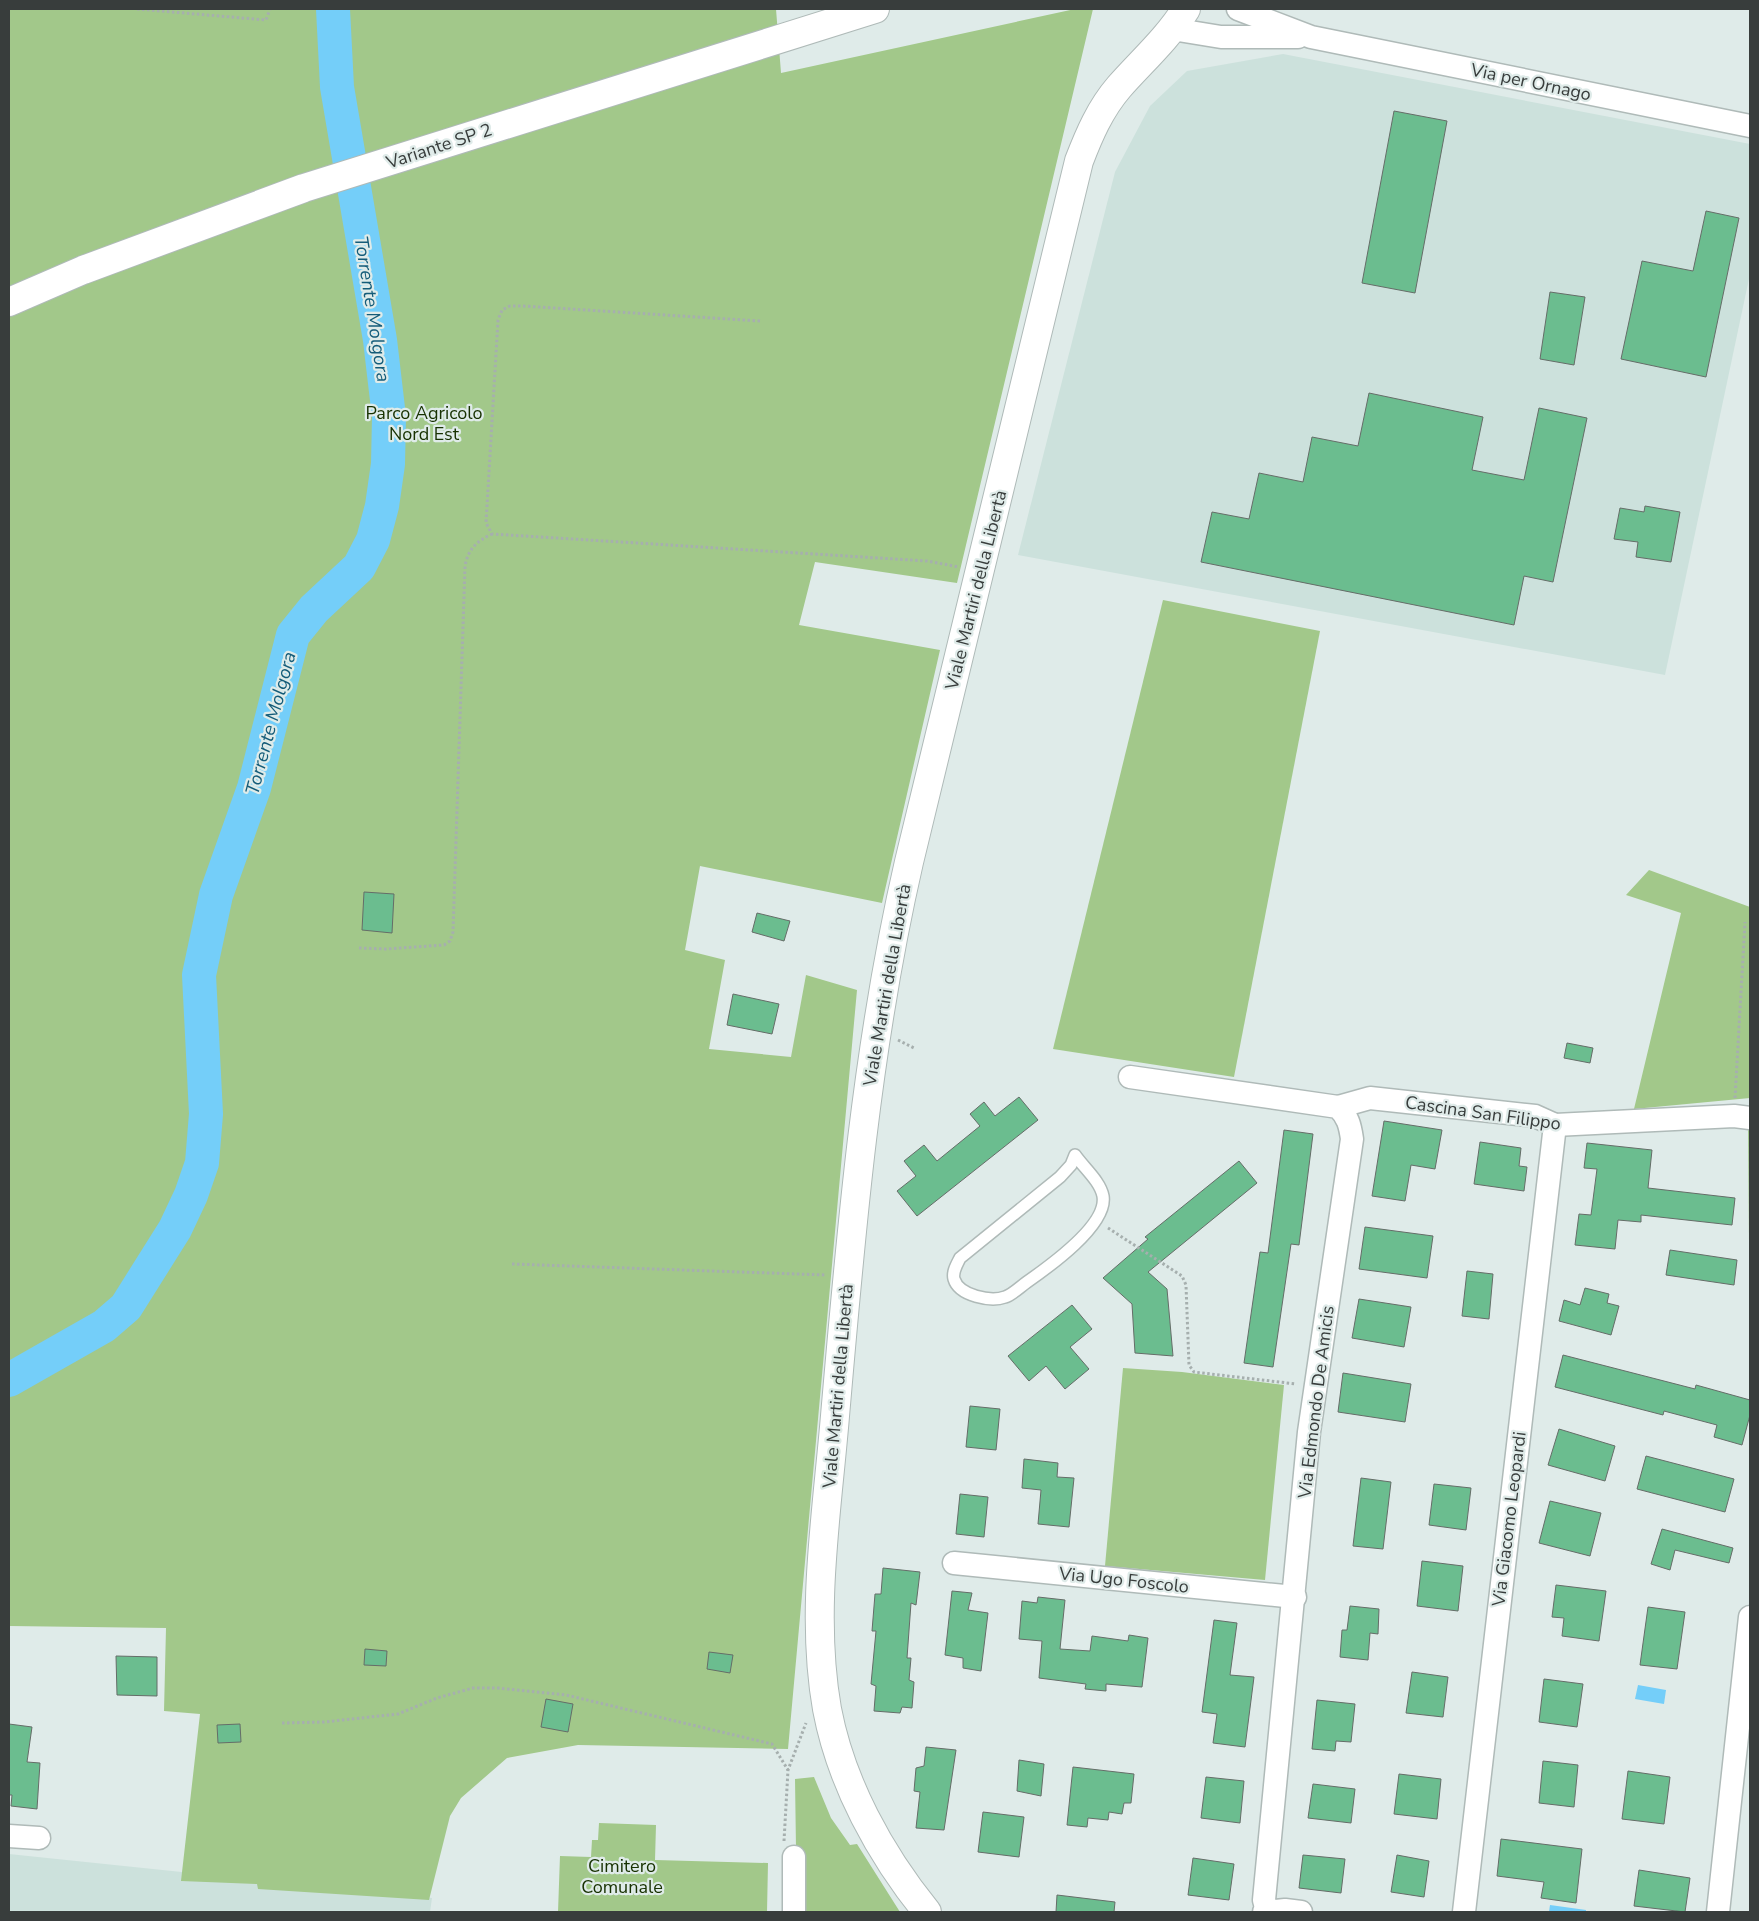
<svg xmlns="http://www.w3.org/2000/svg" width="1759" height="1921" viewBox="0 0 1759 1921" font-family="'Nunito Sans',sans-serif">
	<style>
		.built { fill: #cce1dc }
		.green { fill: #a2c88a }
		.water { fill: #74cef9 }
		.lines { fill: none; stroke-linecap: round; stroke-linejoin: round }
		.river { stroke: #74cef9; stroke-width: 34 }
		.building { fill: #6bbd8f; stroke: #656d68 }
		.service-casing { stroke: #afbab8; stroke-width: 14 }
		.minor-casing { stroke: #afbab8; stroke-width: 25 }
		.tertiary-casing { stroke: #afbab8; stroke-width: 30 }
		.secondary-casing { stroke: #afbab8; stroke-width: 30 }
		.path { stroke: #a6afae; stroke-width: 3; stroke-dasharray: 2.5 2.5; stroke-linecap: butt }
		.service { stroke: #fff; stroke-width: 11 }
		.minor { stroke: #fff; stroke-width: 22 }
		.tertiary { stroke: #fff; stroke-width: 28 }
		.secondary { stroke: #fff; stroke-width: 28 }
		.labels { text-anchor: middle; stroke-width: 4.5; stroke-linejoin: round; paint-order: stroke }
		.street-label { font-size: 18px; fill: #383d3c; stroke: #dfebe9 }
		.park-label { font-size: 18px; fill: #173100; stroke: #dfebe9 }
		.water-label { font-size: 19px; font-style: italic; fill: #145c79; stroke: #dfebe9 }
	</style>
	<rect width="100%" height="100%" fill="#dfebe9"/>
	<g class="built">
		<path d="M1283,54L1750,144V274L1665,675L1018,555L1115,172L1150,106L1187,71Z"/>
		<path d="M9,1854L432,1898L430,1912H9Z"/>
	</g>
	<g class="green">
		<path d="M9,9H776L781,73L1075,9H1093L957,583L815,562L799,625L940,650L882,903L700,866L685,950L725,960L709,1049L791,1057L806,975L857,990L788,1749L578,1745L507,1758L461,1798L450,1816L429,1900L258,1889L257,1884L181,1881L200,1714L164,1711L166,1628L9,1626Z"/>
		<path d="M1163,600L1320,631L1234,1077L1053,1049Z"/>
		<path d="M1649,870L1750,907V1098L1634,1109L1681,913L1626,895Z"/>
		<path d="M1748,1129L1750,1130V1243H1749Z"/>
		<path d="M1123,1368L1182,1372L1284,1385L1265,1580L1105,1566Z"/>
		<path d="M814,1777L831,1818L850,1845L857,1844L900,1912H803V1849H796L795,1779Z"/>
		<path d="M599,1823L656,1825L655,1860L768,1863L767,1912H558L560,1856L591,1857L592,1840H598Z"/>
	</g>
	<g class="water">
		<path d="M1638,1685L1666,1690L1664,1704L1635,1699Z"/>
		<path d="M1550,1905L1586,1910V1912H1549Z"/>
	</g>
	<g class="lines">
		<path class="river" d="M9,1380L104,1326L126,1307L175,1229L191,1195L202,1163L206,1114L199,975L216,895L254,788L293,635L314,609L359,567L373,540L382,506L388,464L389,417L380,340L337,87L333,9"/>
	</g>
	<g class="building">
		<path d="M1394,111L1447,121L1415,293L1362,283Z"/>
		<path d="M1706,211L1739,218L1706,377L1621,359L1642,261L1693,271Z"/>
		<path d="M1550,292L1585,297L1574,365L1540,359Z"/>
		<path d="M1369,393L1483,417L1472,470L1524,480L1539,408L1587,418L1553,582L1524,576L1514,625L1201,562L1212,512L1249,519L1259,473L1303,482L1312,437L1358,446Z"/>
		<path d="M1645,506L1680,512L1671,562L1636,557L1638,542L1614,539L1620,508L1644,512Z"/>
		<path d="M364,892L394,894L392,933L362,930Z"/>
		<path d="M757,913L790,921L784,941L752,932Z"/>
		<path d="M733,994L779,1004L772,1034L727,1025Z"/>
		<path d="M1567,1043L1593,1048L1590,1063L1564,1058Z"/>
		<path d="M1019,1097L1038,1120L917,1216L897,1191L916,1176L904,1161L924,1145L937,1161L980,1126L970,1114L984,1102L995,1116Z"/>
		<path d="M1384,1121L1442,1130L1435,1169L1411,1165L1405,1201L1372,1196Z"/>
		<path d="M1284,1130L1313,1134L1299,1245L1291,1244L1273,1367L1244,1363L1260,1252L1268,1253Z"/>
		<path d="M1480,1142L1521,1148L1519,1166L1527,1167L1524,1191L1474,1184Z"/>
		<path d="M1587,1143L1652,1150L1648,1188L1735,1198L1732,1225L1641,1215V1222L1618,1220L1615,1249L1575,1245L1579,1214L1591,1215L1597,1169L1584,1168Z"/>
		<path d="M1239,1161L1257,1183L1148,1272L1167,1289L1173,1356L1135,1353L1132,1304L1103,1278L1148,1239L1145,1237Z"/>
		<path d="M1365,1227L1433,1236L1427,1278L1359,1269Z"/>
		<path d="M1670,1250L1737,1260L1734,1285L1666,1275Z"/>
		<path d="M1467,1271L1493,1274L1489,1319L1462,1316Z"/>
		<path d="M1585,1288L1609,1294L1607,1303L1619,1306L1611,1335L1559,1321L1564,1300L1580,1305Z"/>
		<path d="M1359,1299L1411,1307L1404,1347L1352,1338Z"/>
		<path d="M1072,1305L1092,1329L1070,1347L1089,1369L1065,1389L1046,1366L1029,1381L1008,1356Z"/>
		<path d="M1563,1355L1695,1389L1696,1385L1750,1400V1415L1742,1445L1714,1437L1717,1425L1664,1411L1663,1415L1555,1387Z"/>
		<path d="M1343,1373L1411,1384L1405,1422L1338,1412Z"/>
		<path d="M970,1406L1000,1409L996,1450L966,1447Z"/>
		<path d="M1559,1429L1615,1446L1605,1481L1548,1465Z"/>
		<path d="M1646,1456L1734,1479L1725,1512L1637,1489Z"/>
		<path d="M1024,1459L1058,1463L1057,1477L1074,1478L1069,1527L1038,1524L1041,1490L1022,1488Z"/>
		<path d="M1361,1478L1391,1482L1383,1549L1353,1546Z"/>
		<path d="M1434,1484L1471,1488L1466,1530L1429,1525Z"/>
		<path d="M960,1494L988,1497L984,1537L956,1534Z"/>
		<path d="M1550,1501L1601,1513L1590,1556L1539,1543Z"/>
		<path d="M1662,1529L1733,1548L1729,1563L1675,1550L1670,1570L1651,1564Z"/>
		<path d="M1422,1561L1463,1566L1458,1611L1417,1606Z"/>
		<path d="M883,1568L920,1572L916,1605L911,1603L907,1658H911L909,1680L914,1682L912,1708L902,1707L900,1713L874,1711L876,1686L871,1684L876,1631H872L875,1594H881Z"/>
		<path d="M1556,1585L1606,1591L1599,1641L1562,1636L1564,1618L1552,1617Z"/>
		<path d="M952,1591L972,1593L968,1610L988,1613L981,1671L963,1668V1658L945,1655Z"/>
		<path d="M1038,1597L1065,1600L1060,1649L1090,1651L1092,1636L1128,1641L1129,1635L1148,1638L1142,1687L1106,1684V1691L1085,1689L1086,1684L1039,1678L1042,1641L1019,1639L1022,1601L1037,1603Z"/>
		<path d="M1350,1606L1379,1609L1378,1634L1370,1633L1368,1660L1340,1657L1342,1630H1347Z"/>
		<path d="M1648,1607L1685,1612L1677,1669L1640,1665Z"/>
		<path d="M1214,1620L1237,1623L1230,1675L1254,1677L1245,1747L1213,1743L1217,1714L1202,1712Z"/>
		<path d="M365,1649L387,1651L386,1666L364,1665Z"/>
		<path d="M709,1652L733,1655L730,1673L707,1669Z"/>
		<path d="M116,1656L157,1657V1696L117,1695Z"/>
		<path d="M1412,1672L1448,1677L1443,1717L1406,1713Z"/>
		<path d="M1544,1679L1583,1684L1577,1727L1539,1722Z"/>
		<path d="M546,1699L573,1704L568,1732L541,1727Z"/>
		<path d="M1317,1700L1355,1704L1351,1742L1336,1741L1335,1751L1312,1749Z"/>
		<path d="M9,1724L32,1727L27,1762L40,1763L37,1809L11,1806L12,1795H9Z"/>
		<path d="M240,1724L241,1742L218,1743L217,1725Z"/>
		<path d="M926,1747L956,1750L944,1830L916,1828L920,1792L914,1791L916,1768L924,1766Z"/>
		<path d="M1019,1760L1044,1764L1041,1796L1017,1791Z"/>
		<path d="M1543,1761L1578,1765L1574,1807L1539,1803Z"/>
		<path d="M1073,1767L1134,1774L1131,1803H1124L1122,1814L1109,1812L1108,1820L1088,1818L1087,1827L1067,1825Z"/>
		<path d="M1628,1771L1670,1777L1664,1824L1622,1819Z"/>
		<path d="M1399,1774L1441,1779L1437,1819L1394,1814Z"/>
		<path d="M1206,1777L1244,1781L1240,1823L1201,1818Z"/>
		<path d="M1313,1784L1355,1789L1351,1823L1308,1818Z"/>
		<path d="M983,1812L1024,1817L1019,1857L978,1852Z"/>
		<path d="M1501,1839L1582,1849L1576,1903L1541,1898L1544,1882L1497,1876Z"/>
		<path d="M1303,1855L1345,1859L1341,1893L1299,1888Z"/>
		<path d="M1397,1855L1429,1861L1424,1897L1391,1892Z"/>
		<path d="M1193,1858L1234,1864L1229,1900L1188,1895Z"/>
		<path d="M1639,1870L1690,1878L1685,1912L1634,1906Z"/>
		<path d="M1057,1895L1115,1902L1114,1912H1056Z"/>
	</g>
	<g class="lines">
		<defs>
			<path id="service" d="M1075,1155C1084,1168 1100,1181 1103,1196C1108,1225 1047,1268 1027,1282C1020,1287 1012,1295 1005,1297C991,1302 959,1296 954,1279C952,1272 957,1264 960,1258L1060,1177L1071,1165Z"/>
			<g id="minor">
				<path d="M1238,9L1311,37L1750,126"/>
				<path d="M1172,29L1221,37H1298"/>
				<path d="M1130,1077L1338,1107C1348,1117 1350,1125 1352,1139L1309,1432L1264,1900L1267,1911"/>
				<path d="M1338,1107L1370,1098L1535,1116L1555,1125L1734,1116L1750,1118"/>
				<path d="M954,1563L1295,1597"/>
				<path d="M9,1836L39,1838"/>
				<path d="M794,1912V1857"/>
				<path d="M1264,1912L1285,1910L1301,1912"/>
				<path d="M1464,1912L1555,1125"/>
				<path d="M1718,1912L1750,1617"/>
			</g>
			<path id="tertiary" d="M927,1912C880,1854 841,1783 827,1709C810,1613 827,1513 835,1416C851,1230 867,1044 909,862L1079,161C1089,135 1100,109 1119,87C1142,61 1167,39 1186,9"/>
			<path id="secondary" d="M9,302L83,270L304,188L875,9"/>
		</defs>
		<use href="#service" class="service-casing"/>
		<use href="#minor" class="minor-casing"/>
		<use href="#tertiary" class="tertiary-casing"/>
		<use href="#secondary" class="secondary-casing"/>
		<g class="path">
			<path d="M137,9L266,20L270,9"/>
			<path d="M760,321L523,306H510L502,310L498,320L486,523L492,534L927,561L959,567"/>
			<path d="M359,948L386,949L444,945L450,941L453,932L465,566C468,549 477,541 492,534"/>
			<path d="M898,1040L914,1048"/>
			<path d="M1735,1098L1745,922"/>
			<path d="M1108,1228L1182,1276L1186,1285L1189,1365L1194,1372L1296,1384"/>
			<path d="M512,1264L826,1275"/>
			<path d="M282,1723L324,1722L398,1714L437,1698L473,1688H498L566,1695L772,1744L788,1770"/>
			<path d="M784,1841L788,1770L806,1723"/>
		</g>
		<use href="#service" class="service"/>
		<use href="#minor" class="minor"/>
		<use href="#tertiary" class="tertiary"/>
		<use href="#secondary" class="secondary"/>
	</g>
	<g class="labels">
		<g class="street-label">
			<text transform="translate(1531 82) rotate(12)" y="6">Via per Ornago</text>
			<text transform="translate(439 146) rotate(-18)" y="6">Variante SP 2</text>
			<text transform="translate(976 590) rotate(-76)" y="6">Viale Martiri della Libertà</text>
			<text transform="translate(887 985) rotate(-80)" y="6">Viale Martiri della Libertà</text>
			<text transform="translate(1483 1113) rotate(8)" y="6">Cascina San Filippo</text>
			<text transform="translate(838 1386) rotate(-85)" y="6">Viale Martiri della Libertà</text>
			<text transform="translate(1316 1402) rotate(-83)" y="6">Via Edmondo De Amicis</text>
			<text transform="translate(1509 1519) rotate(-83)" y="6">Via Giacomo Leopardi</text>
			<text transform="translate(1124 1580) rotate(6)" y="6">Via Ugo Foscolo</text>
		</g>
		<g class="park-label">
			<text x="424" y="419">Parco Agricolo<tspan x="424" dy="21">Nord Est</tspan></text>
			<text x="622" y="1872">Cimitero<tspan x="622" dy="21">Comunale</tspan></text>
		</g>
		<g class="water-label">
			<text transform="translate(373 309) rotate(81)" y="7">Torrente Molgora</text>
			<text transform="translate(270 723) rotate(-75)" y="7">Torrente Molgora</text>
		</g>
	</g>
	<rect width="1759" height="1921" fill="none" stroke="#383d3c" stroke-width="20"/>
</svg>
